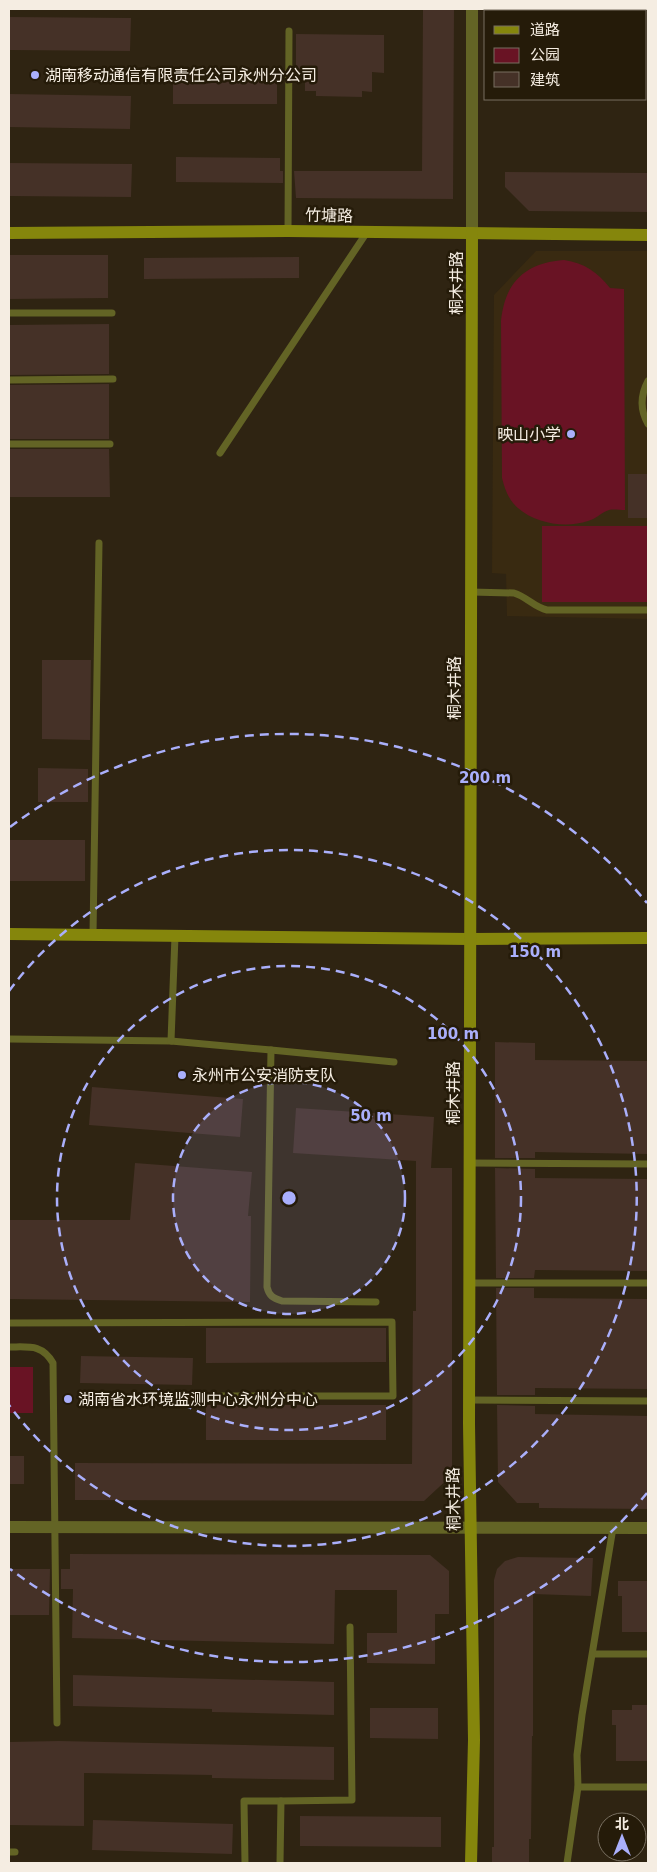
<svg xmlns="http://www.w3.org/2000/svg" width="657" height="1872" viewBox="0 0 657 1872" font-family="'DejaVu Sans','Noto Sans SC',sans-serif">
	<style>
		.built { fill: #392a11 }
		.green { fill: #691324 }
		.building { fill: #453127 }
		.lines { fill: none; stroke-linecap: round; stroke-linejoin: round }
		.lane { stroke: #636425; stroke-width: 7 }
		.street { stroke: #636425; stroke-width: 12 }
		.secondary { stroke: #85860c; stroke-width: 12 }
		.ring { fill: none; stroke: #aaaffb; stroke-width: 2.5; stroke-dasharray: 9 6 }
		.poi-dot { fill: #aaaffb; stroke: #251b09; stroke-width: 2 }
		.labels { text-anchor: middle; stroke-width: 5; stroke-linejoin: round; paint-order: stroke }
		.poi-label { font-size: 16px; fill: #f5ede2; stroke: #251b09; text-anchor: start }
		.street-label { font-size: 16px; fill: #f5ede2; stroke: #251b09 }
		.centre { fill: #aaaffb; stroke: #251b09; stroke-width: 2.5 }
		.ring-label { font-size: 15px; text-anchor: middle; font-weight: bold; fill: #aaaffb; stroke: #251b09; stroke-width: 5; stroke-linejoin: round; paint-order: stroke }
	</style>
	<rect width="100%" height="100%" fill="#2f2412"/>
	<path class="built" d="M536,251H648V619L507,616L506,574L492,573L494,295Z"/>
	<g class="green">
		<path d="M564,260C585,263 597,272 610,288L624,289L625,510C620,510 613,509 609,510C602,512 596,519 588,521C564,529 530,523 513,503C507,496 504,486 502,478L501,321C505,282 525,263 564,260Z"/>
		<rect x="542" y="526" width="106" height="76"/>
		<rect x="9" y="1367" width="24" height="46"/>
	</g>
	<g class="building">
		<path d="M423,9H454L453,199L296,198L294,171H422Z"/>
		<path d="M9,17L131,18L130,51L9,50Z"/>
		<path d="M296,34L384,35V73L372,72V92L362,91V97L316,96V91H305V72H296Z"/>
		<rect x="173" y="79" width="104" height="25"/>
		<path d="M9,94L131,96L130,129L9,127Z"/>
		<path d="M176,157L280,158V171H283V183L176,182Z"/>
		<path d="M9,163L132,164L131,197L9,196Z"/>
		<path d="M505,172L648,173V212L529,211L505,187Z"/>
		<path d="M9,255H108V298L9,299Z"/>
		<path d="M299,257V278L144,279V258Z"/>
		<path d="M109,324V374L9,375V325Z"/>
		<path d="M109,384V439H9V385Z"/>
		<path d="M9,449H109L110,497H9Z"/>
		<rect x="628" y="474" width="20" height="44"/>
		<path d="M42,660H91L90,740L42,739Z"/>
		<path d="M38,768L88,769V802H38Z"/>
		<rect x="9" y="840" width="76" height="41"/>
		<path d="M495,1042L535,1043V1060L648,1061V1154L535,1152V1158H495Z"/>
		<path d="M92,1087L243,1099L240,1137L89,1125Z"/>
		<path d="M296,1108L434,1117L431,1168H452V1475L424,1501L75,1500V1463L412,1464L413,1311H416V1161L293,1153Z"/>
		<path d="M135,1163L252,1172L248,1216H251L250,1302L9,1299V1220H130Z"/>
		<path d="M495,1168L535,1169V1178L648,1179V1271L535,1270L534,1278H496Z"/>
		<path d="M496,1288H534V1298L648,1299V1389L535,1388V1395H497Z"/>
		<path d="M206,1328H386V1362L206,1363Z"/>
		<path d="M81,1356L193,1358L192,1385L80,1383Z"/>
		<rect x="206" y="1405" width="180" height="35"/>
		<path d="M497,1405L535,1406V1414L648,1416V1509L539,1508V1503H517L498,1482Z"/>
		<rect x="9" y="1456" width="15" height="28"/>
		<path d="M70,1554L430,1555L449,1571V1614H435V1664L367,1663V1633H397V1590H335L334,1644L72,1638L73,1589H61V1569H70Z"/>
		<path d="M518,1557L593,1558L591,1596L533,1594V1736H532L531,1839H529V1863H492V1847H494V1580L497,1569L505,1561Z"/>
		<path d="M9,1569H50L49,1615H9Z"/>
		<path d="M618,1581H648V1632H622V1596H618Z"/>
		<path d="M73,1675L334,1682V1715L212,1712V1709L73,1706Z"/>
		<path d="M632,1705H648V1761H616V1725H612V1710H632Z"/>
		<path d="M370,1708H438V1739L370,1738Z"/>
		<path d="M59,1741L334,1747V1780L212,1778V1775L84,1773V1826L9,1825V1742Z"/>
		<path d="M300,1816L441,1817V1847L300,1846Z"/>
		<path d="M93,1820L233,1824L232,1854L92,1850Z"/>
	</g>
	<g class="lines">
		<g class="lane">
			<path d="M288,231L289,31"/>
			<path d="M9,313H112"/>
			<path d="M9,380L113,379"/>
			<path d="M648,381C640,396 640,410 648,424"/>
			<path d="M9,444H110"/>
			<path d="M220,453L367,232"/>
			<path d="M471,592L514,593C527,597 534,607 547,610H648"/>
			<path d="M93,935L99,543"/>
			<path d="M9,1039L171,1041L271,1050L267,1287C269,1296 273,1298 282,1301L376,1302"/>
			<path d="M171,1041L175,936"/>
			<path d="M271,1050L394,1062"/>
			<path d="M470,1163L648,1164"/>
			<path d="M469,1283H648"/>
			<path d="M9,1323L392,1322L393,1396H211"/>
			<path d="M9,1347C29,1347 42,1344 53,1363L57,1723"/>
			<path d="M469,1400L648,1401"/>
			<path d="M593,1654H648"/>
			<path d="M578,1787H648"/>
			<path d="M9,1852H15"/>
			<path d="M245,1863L244,1801H281"/>
			<path d="M280,1863L281,1801L352,1800L350,1627"/>
			<path d="M567,1863L578,1787L577,1755L582,1715L613,1528"/>
		</g>
		<g class="street">
			<path d="M472,9V233"/>
			<path d="M9,1527L648,1528"/>
		</g>
		<g class="secondary">
			<path d="M9,233L288,231L648,235"/>
			<path d="M9,934L470,939L648,938"/>
			<path d="M471,1863L474,1740L469,1424L472,233"/>
		</g>
	</g>
	<circle cx="289" cy="1198" r="116" fill="#aaaffb" fill-opacity=".12"/>
	<g class="ring">
		<circle cx="289" cy="1198" r="116"/>
		<circle cx="289" cy="1198" r="232"/>
		<path d="M9 991A348 348 0 1 1 9 1405"/>
		<path d="M647 1493A464 464 0 0 1 10 1569M10 827A464 464 0 0 1 647 903"/>
	</g>
	<g class="poi-dot">
		<circle cx="35" cy="75" r="5"/>
		<circle cx="571" cy="434" r="5"/>
		<circle cx="182" cy="1075" r="5"/>
		<circle cx="68" cy="1399" r="5"/>
	</g>
	<g class="labels">
		<g class="poi-label">
			<text x="45" y="81">湖南移动通信有限责任公司永州分公司</text>
			<text x="561" y="440" text-anchor="end">映山小学</text>
			<text x="192" y="1081">永州市公安消防支队</text>
			<text x="78" y="1405">湖南省水环境监测中心永州分中心</text>
		</g>
		<g class="street-label">
			<text transform="translate(329 215) rotate(1)" y="6">竹塘路</text>
			<text transform="translate(456 283) rotate(-90)" y="6">桐木井路</text>
			<text transform="translate(454 688) rotate(-90)" y="6">桐木井路</text>
			<text transform="translate(453 1093) rotate(-90)" y="6">桐木井路</text>
			<text transform="translate(453 1499) rotate(-91)" y="6">桐木井路</text>
		</g>
	</g>
	<circle cx="289" cy="1198" r="8" class="centre"/>
	<g class="ring-label">
		<text x="485" y="783">200 m</text>
		<text x="535" y="957">150 m</text>
		<text x="453" y="1039">100 m</text>
		<text x="371" y="1121">50 m</text>
	</g>
	<rect width="657" height="1872" fill="none" stroke="#f5ede2" stroke-width="20"/>
	<rect x="484" y="10" width="162" height="90" fill="#251b09" stroke="#786f60"/>
	<rect x="494" y="26" width="25" height="8" fill="#85860c" stroke="#786f60"/>
	<text x="530" y="35" font-size="15" fill="#f5ede2">道路</text>
	<rect x="494" y="48" width="25" height="15" fill="#691324" stroke="#786f60"/>
	<text x="530" y="60" font-size="15" fill="#f5ede2">公园</text>
	<rect x="494" y="72" width="25" height="15" fill="#453127" stroke="#786f60"/>
	<text x="530" y="85" font-size="15" fill="#f5ede2">建筑</text>
	<g transform="translate(622 1837)"><circle r="24" fill="#251b09" stroke="#786f60"/>
	<path d="M0-4L9 19L0 12L-9 19Z" fill="#aaaffb"/>
	<text y="-8" font-size="14" font-weight="bold" text-anchor="middle" fill="#f5ede2">北</text>
	</g>
</svg>
